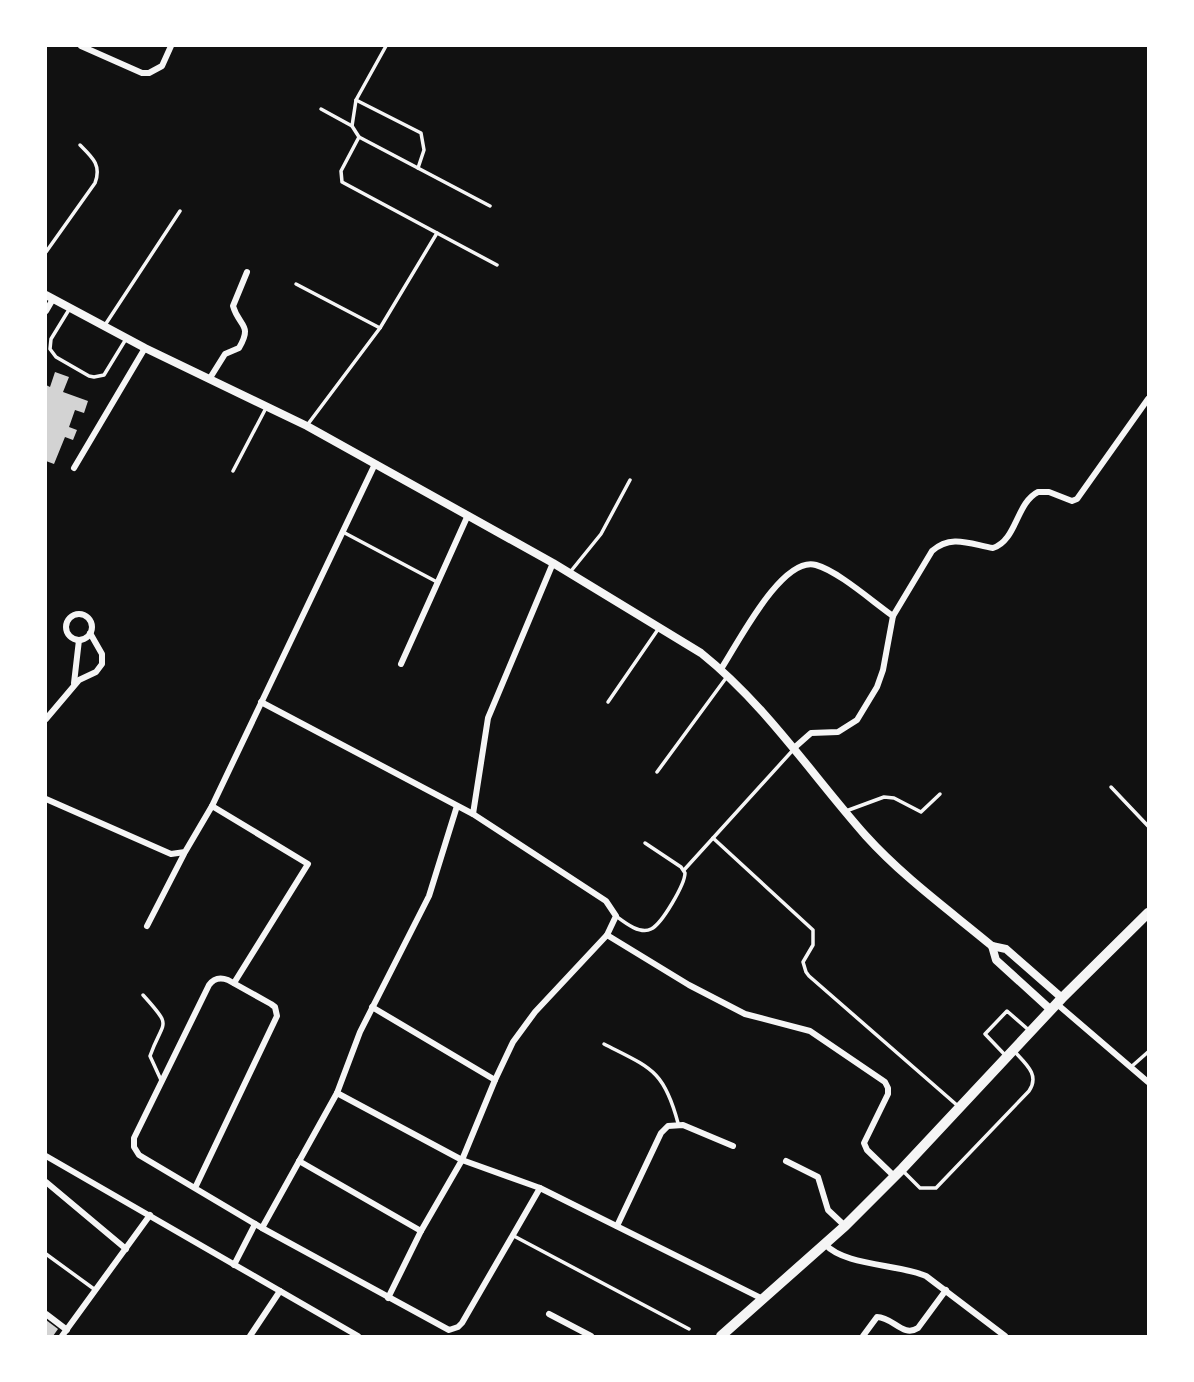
<svg xmlns="http://www.w3.org/2000/svg" width="1194" height="1382" viewBox="0 0 1194 1382" font-family="'Public Sans',sans-serif">
	<style>
		.building { fill: #d3d3d3 }
		.lines { fill: none; stroke-linecap: round; stroke-linejoin: round }
		.service { stroke: #f5f5f5; stroke-width: 3.5 }
		.minor { stroke: #f5f5f5; stroke-width: 6 }
		.tertiary { stroke: #f5f5f5; stroke-width: 8 }
		.primary { stroke: #f5f5f5; stroke-width: 10 }
	</style>
	<rect width="100%" height="100%" fill="#111"/>
	<g class="building">
		<path d="M55,372L69,377L63,392L88,401L84,413L75,410L69,427L77,430L73,440L65,437L54,464L46,461V385L50,387Z"/>
		<path d="M46,1320L58,1329L53,1336H46Z"/>
	</g>
	<g class="lines">
		<g class="service">
			<path d="M356,100L421,133L424,150L418,168"/>
			<path d="M321,109L352,126L359,137"/>
			<path d="M352,126L356,100L386,46"/>
			<path d="M437,233L497,265"/>
			<path d="M46,252L95,183C102,165 92,157 80,145"/>
			<path d="M296,284L380,328"/>
			<path d="M70,308L51,339L50,349L56,357L89,376L94,377L104,375L126,339"/>
			<path d="M105,325L180,211"/>
			<path d="M308,424L380,328L437,233L342,182L341,171L359,137L490,206"/>
			<path d="M233,471L266,408"/>
			<path d="M343,532L437,582"/>
			<path d="M571,571L601,534L630,480"/>
			<path d="M608,702L659,628"/>
			<path d="M657,772L726,678"/>
			<path d="M1111,787L1148,826"/>
			<path d="M846,811L884,797L894,798L921,812L940,794"/>
			<path d="M713,838L813,930V945L803,962L806,972L809,976L958,1106"/>
			<path d="M684,870L793,750"/>
			<path d="M616,916C624,922 640,935 651,929C662,924 685,884 685,873L681,867L645,843"/>
			<path d="M143,995C174,1029 163,1019 150,1056L161,1080"/>
			<path d="M604,1044C651,1068 664,1070 678,1123"/>
			<path d="M1006,1056L985,1034L1007,1011L1031,1032"/>
			<path d="M1131,1067L1148,1052"/>
			<path d="M902,1170L920,1188H936L1029,1091C1040,1075 1026,1064 1015,1052"/>
			<path d="M512,1235L689,1329"/>
			<path d="M46,1254L94,1289"/>
		</g>
		<g class="minor">
			<path d="M81,46L142,73H149L162,66L171,46"/>
			<path d="M46,311L53,299"/>
			<path d="M210,378L225,354L239,348C253,324 239,327 233,306L247,272"/>
			<path d="M74,468L145,348"/>
			<circle cx="79" cy="627" r="13"/>
			<path d="M401,664L468,515"/>
			<path d="M721,669C737,645 782,555 816,565C838,571 873,602 893,616"/>
			<path d="M74,683L79,640"/>
			<path d="M261,702L473,814L606,901L616,916L607,935L535,1012L513,1042L495,1080L462,1160L421,1231L388,1298"/>
			<path d="M46,719L79,680L96,672L102,664V654L90,633"/>
			<path d="M794,748L811,733L838,732L857,720L877,687L883,670L893,616L932,551C951,534 970,544 993,548C1017,540 1016,503 1038,492H1049L1072,501L1077,499L1148,399"/>
			<path d="M46,799L171,854L185,852L212,806L375,464"/>
			<path d="M212,806L308,864L234,983"/>
			<path d="M473,814L488,718L553,563"/>
			<path d="M147,926L184,854"/>
			<path d="M607,935L689,985L745,1014L810,1031L885,1082L888,1088V1094L864,1143L867,1150L895,1177"/>
			<path d="M1057,1004L1148,1082"/>
			<path d="M372,1007L495,1080"/>
			<path d="M337,1093L462,1160L540,1188L763,1299"/>
			<path d="M46,1156L358,1336"/>
			<path d="M299,1161L421,1231"/>
			<path d="M786,1161L818,1177L828,1210L845,1226"/>
			<path d="M46,1182L126,1249"/>
			<path d="M195,1188L277,1016L275,1007L271,1004L228,980C220,977 214,978 209,985L134,1138V1147L139,1155L262,1228L449,1330L458,1327L462,1323L540,1188"/>
			<path d="M617,1226L661,1133L668,1126L683,1125L733,1146"/>
			<path d="M262,1228L337,1093L360,1032L429,896L457,806"/>
			<path d="M825,1244C844,1266 899,1264 926,1276L1005,1336"/>
			<path d="M234,1265L255,1224"/>
			<path d="M46,1314L67,1330"/>
			<path d="M549,1314L591,1336"/>
			<path d="M62,1336L150,1215"/>
			<path d="M250,1336L280,1291"/>
			<path d="M863,1336L877,1317C893,1317 903,1338 918,1328L946,1290"/>
		</g>
		<g class="tertiary">
			<path d="M46,295L145,348L307,426L553,563L701,653C766,705 812,775 866,836C903,877 950,911 992,946L1006,949L1062,998"/>
			<path d="M992,946L996,960L1051,1010"/>
		</g>
		<path class="primary" d="M721,1336L845,1226L902,1169L1062,998L1148,913"/>
	</g>
	<rect width="1194" height="1382" fill="none" stroke="#ffffff" stroke-width="94"/>
</svg>
